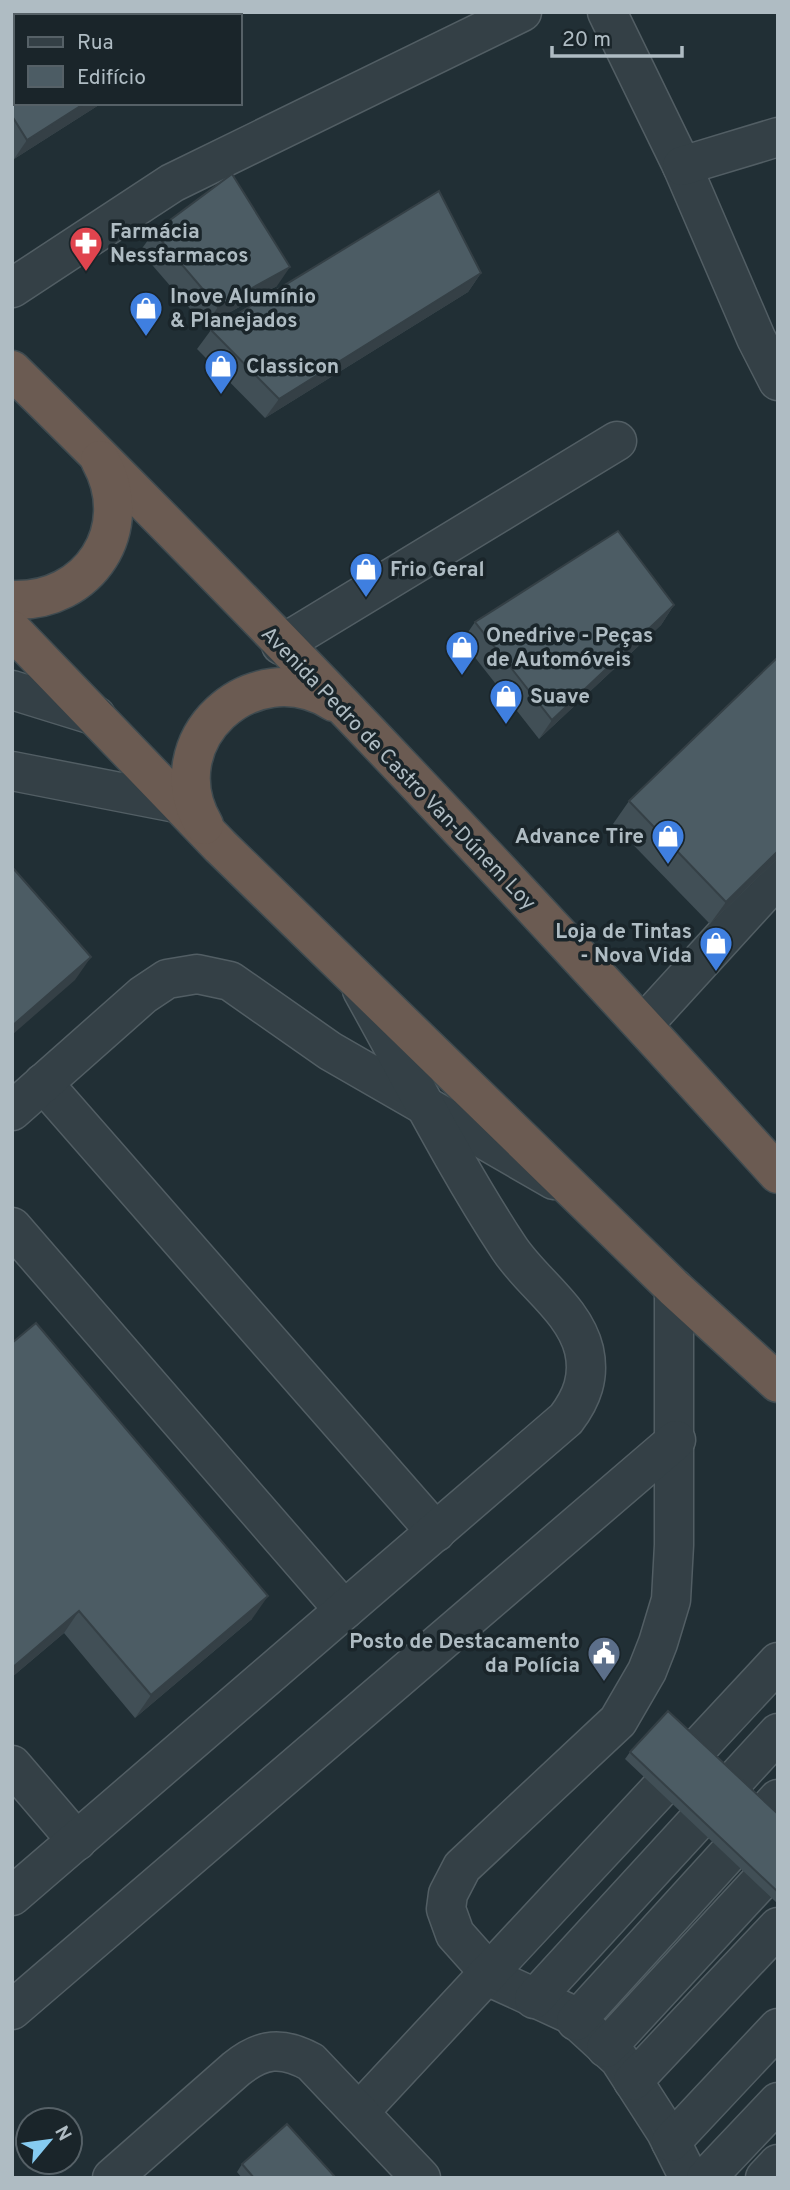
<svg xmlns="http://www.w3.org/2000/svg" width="790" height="2190" viewBox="0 0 790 2190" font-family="Overpass,sans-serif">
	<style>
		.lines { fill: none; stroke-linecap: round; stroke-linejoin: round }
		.minor-casing { stroke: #525e64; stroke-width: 41 }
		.highway-casing { stroke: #3f4b50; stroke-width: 41 }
		.minor { stroke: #344046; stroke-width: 38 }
		.highway { stroke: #6b5b52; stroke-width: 38 }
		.wall { fill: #414f56 }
		.shaded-wall { fill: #354046 }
		.building { fill: #4c5c64; stroke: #354046; stroke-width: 2 }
		.labels { text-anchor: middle; stroke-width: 7; stroke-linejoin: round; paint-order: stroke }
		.poi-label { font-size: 21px; font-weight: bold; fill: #afbcc3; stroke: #1a252a; text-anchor: start }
		.street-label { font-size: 21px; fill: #afbcc3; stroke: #1a252a }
	</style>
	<rect width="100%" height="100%" fill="#212f35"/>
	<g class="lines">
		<defs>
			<g id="minor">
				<path d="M607,12L682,166L756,338L778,381"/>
				<path d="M682,166L778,137"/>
				<path d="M12,288L172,183L522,12"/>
				<path d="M281,645L617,441"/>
				<path d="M12,690L96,716"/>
				<path d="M12,771L181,804"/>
				<path d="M643,1025L778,877"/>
				<path d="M43,1083L436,1532"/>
				<path d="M12,1111L143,995L167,979L197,974L230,981L330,1051L554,1180"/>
				<path d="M12,1227L344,1610"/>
				<path d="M674,1288V1545L671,1600L658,1643L647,1671L618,1721L462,1867L448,1894L446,1909L455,1934L496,1980L570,2014L619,2059L666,2132L689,2178"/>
				<path d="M12,1765L77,1841"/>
				<path d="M12,1896L566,1419C582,1398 590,1377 584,1350C574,1309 532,1283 509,1248C455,1166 410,1076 362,990"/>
				<path d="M534,1999L778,1733"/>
				<path d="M12,2010L676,1440"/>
				<path d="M576,2021L778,1799"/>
				<path d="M606,2048L778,1862"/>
				<path d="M633,2081L778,1927"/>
				<path d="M360,2111L778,1662"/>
				<path d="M671,2142L778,2028"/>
				<path d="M112,2178L236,2069C262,2048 282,2046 311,2062L421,2178"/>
				<path d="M706,2178L778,2102"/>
				<path d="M765,2178L778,2164"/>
			</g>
			<g id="highway">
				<path d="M12,370C276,629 530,900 778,1174"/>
				<path d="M12,600C89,603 138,529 100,460"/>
				<path d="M12,630L220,846L674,1288L778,1383"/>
				<path d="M204,825C155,741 252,651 334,702"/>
			</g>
		</defs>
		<use href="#minor" class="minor-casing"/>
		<use href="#highway" class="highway-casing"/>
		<use href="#minor" class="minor"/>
		<use href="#highway" class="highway"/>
	</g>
	<g class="wall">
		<path d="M12,17L16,103H102L14,159L12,157Z"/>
		<path d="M154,232L277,286L205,326L140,251Z"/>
		<path d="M481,273L468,292L265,418L197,349L211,330Z"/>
		<path d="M674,605L661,625L539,739L462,641L475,622Z"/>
		<path d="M629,801L778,858L710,924L613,824Z"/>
		<path d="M12,1343L252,1619L135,1718L64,1633L12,1677Z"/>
		<path d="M630,1752L778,1814V1904L625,1759Z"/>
		<path d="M242,2164L336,2178H242L237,2172Z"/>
	</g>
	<g class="shaded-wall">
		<path d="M85,103H102L14,159L27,140Z"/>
		<path d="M290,267L277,286L205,326L218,307Z"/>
		<path d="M481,273L468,292L265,418L279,399Z"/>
		<path d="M674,605L661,625L539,739L552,720Z"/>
		<path d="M778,851V858L710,924L726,902Z"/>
		<path d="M91,957L75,980L12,1035V1026Z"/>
		<path d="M268,1596L252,1619L135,1718L151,1695Z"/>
		<path d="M79,1611L64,1633L12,1677V1668Z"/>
	</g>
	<g class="building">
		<path d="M20,12H209L212,16H16V103H85L27,140L12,116V17Z"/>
		<path d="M232,174L290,267L218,307L154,232Z"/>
		<path d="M439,191L481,273L279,399L211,330Z"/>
		<path d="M618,531L674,605L552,720L475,622Z"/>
		<path d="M778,657V851L726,902L629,801Z"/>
		<path d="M12,867L91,957L12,1026Z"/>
		<path d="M36,1323L268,1596L151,1695L79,1611L12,1668V1343Z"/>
		<path d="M668,1711L778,1814V1892L630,1752Z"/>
		<path d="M287,2124L336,2178H254L242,2164Z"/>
	</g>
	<defs>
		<symbol id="pharmacy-pin" viewBox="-11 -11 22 30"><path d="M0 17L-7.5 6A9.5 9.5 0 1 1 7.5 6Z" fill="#e0444e" stroke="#1a252a"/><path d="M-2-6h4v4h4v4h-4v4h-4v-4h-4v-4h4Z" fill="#fff"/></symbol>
		<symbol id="shop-pin" viewBox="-11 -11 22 30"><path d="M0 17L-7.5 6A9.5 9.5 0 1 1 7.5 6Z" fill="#3f7fe0" stroke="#1a252a"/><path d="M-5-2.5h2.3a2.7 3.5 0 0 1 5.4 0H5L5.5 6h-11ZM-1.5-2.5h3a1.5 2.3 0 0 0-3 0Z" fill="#fff"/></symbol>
		<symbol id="civic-pin" viewBox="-11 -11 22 30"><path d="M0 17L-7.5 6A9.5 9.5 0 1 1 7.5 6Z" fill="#5c6f8a" stroke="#1a252a"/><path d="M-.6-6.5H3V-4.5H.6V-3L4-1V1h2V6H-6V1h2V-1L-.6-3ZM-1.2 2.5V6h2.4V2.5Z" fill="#fff"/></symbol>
	</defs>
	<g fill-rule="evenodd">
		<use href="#pharmacy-pin" x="67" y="224" width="38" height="52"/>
		<use href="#shop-pin" x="127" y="289" width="38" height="52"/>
		<use href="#shop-pin" x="202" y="347" width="38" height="52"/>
		<use href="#shop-pin" x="347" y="550" width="38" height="52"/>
		<use href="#shop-pin" x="443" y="628" width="38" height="52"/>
		<use href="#shop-pin" x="487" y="677" width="38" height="52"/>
		<use href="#shop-pin" x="649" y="817" width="38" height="52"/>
		<use href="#shop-pin" x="697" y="924" width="38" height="52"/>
		<use href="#civic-pin" x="585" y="1634" width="38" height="52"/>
	</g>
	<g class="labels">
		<g class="poi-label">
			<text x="110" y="238">Farmácia<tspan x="110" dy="24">Nessfarmacos</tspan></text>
			<text x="170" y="303">Inove Alumínio<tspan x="170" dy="24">&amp; Planejados</tspan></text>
			<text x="246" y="373">Classicon</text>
			<text x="390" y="576">Frio Geral</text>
			<text x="486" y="642">Onedrive - Peças<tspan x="486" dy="24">de Automóveis</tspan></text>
			<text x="530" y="703">Suave</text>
			<text x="644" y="843" text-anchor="end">Advance Tire</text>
			<text x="692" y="938" text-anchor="end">Loja de Tintas<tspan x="692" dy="24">- Nova Vida</tspan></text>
			<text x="580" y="1648" text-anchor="end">Posto de Destacamento<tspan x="580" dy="24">da Polícia</tspan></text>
		</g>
		<g class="street-label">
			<text transform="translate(399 768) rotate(46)" y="7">Avenida Pedro de Castro Van-Dúnem Loy</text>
		</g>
	</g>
	<rect width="790" height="2190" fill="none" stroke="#afbcc3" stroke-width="28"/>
	<rect x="14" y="14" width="228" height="91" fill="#1a252a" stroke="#566167" stroke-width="2"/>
	<rect x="28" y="37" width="35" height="10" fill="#344046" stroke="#566167" stroke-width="2"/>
	<text x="77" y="49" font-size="21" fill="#afbcc3">Rua</text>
	<rect x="28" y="66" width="35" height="21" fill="#4c5c64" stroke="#566167" stroke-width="2"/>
	<text x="77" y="84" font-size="21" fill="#afbcc3">Edifício</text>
	<g transform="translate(49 2141) rotate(61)"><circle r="33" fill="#1a252a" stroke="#566167" stroke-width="2"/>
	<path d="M0-5L12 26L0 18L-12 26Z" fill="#86cbf0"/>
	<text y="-10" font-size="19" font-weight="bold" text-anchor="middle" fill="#afbcc3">N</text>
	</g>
	<path d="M552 46v10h130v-10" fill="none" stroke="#afbcc3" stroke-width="3.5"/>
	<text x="562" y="46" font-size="21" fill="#afbcc3" stroke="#1a252a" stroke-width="5" paint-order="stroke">20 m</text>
</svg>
